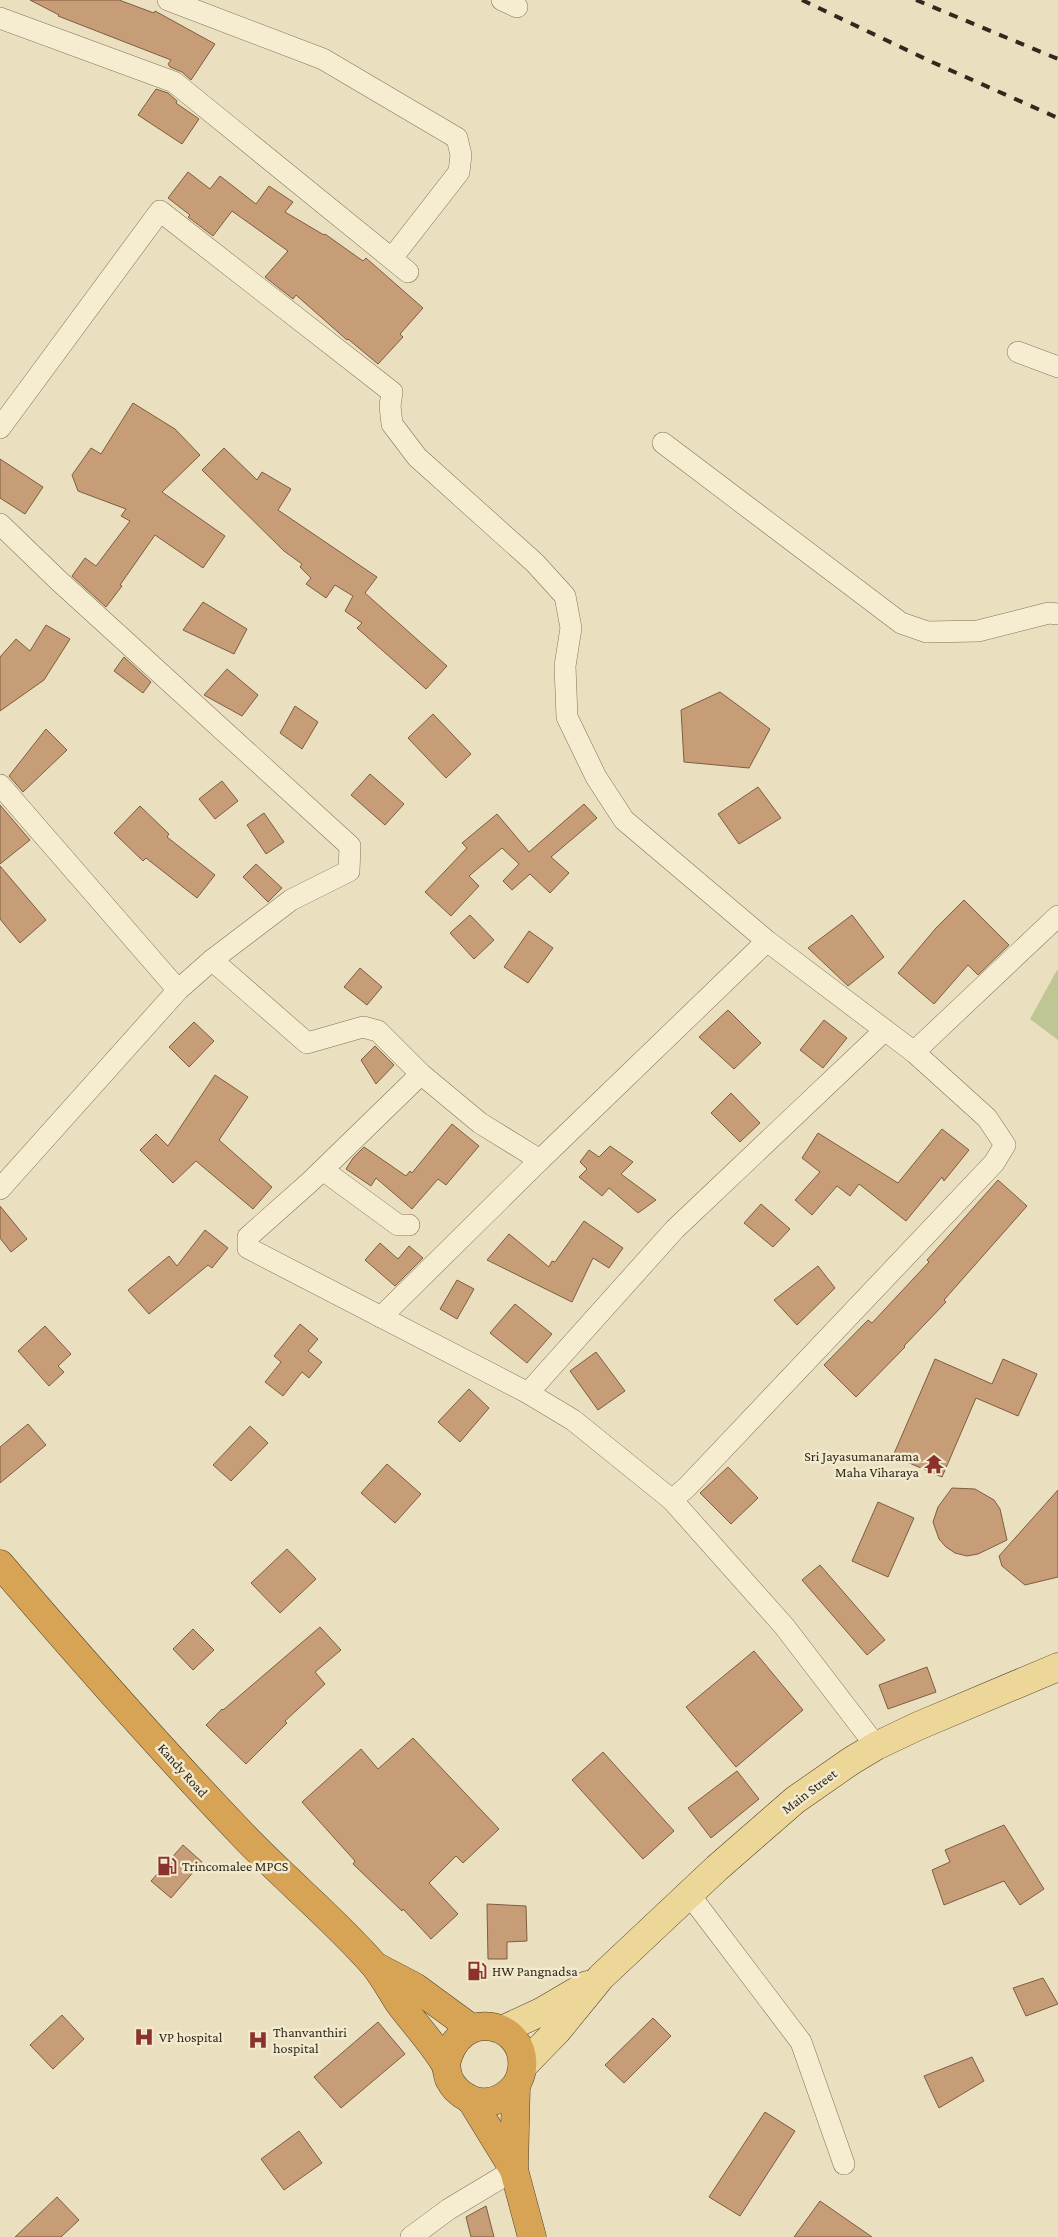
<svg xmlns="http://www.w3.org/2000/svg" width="1058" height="2237" viewBox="0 0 1058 2237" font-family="'Crimson Pro',serif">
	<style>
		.green { fill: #bec794 }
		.building { fill: #c69d77; stroke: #7f5d40 }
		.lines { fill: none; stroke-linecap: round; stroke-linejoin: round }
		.street-casing { stroke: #827159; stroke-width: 22 }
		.primary-casing { stroke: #4f3f2d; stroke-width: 29 }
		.highway-casing { stroke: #4f3f2d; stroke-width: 29 }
		.street { stroke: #f6edd1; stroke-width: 21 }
		.primary { stroke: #ecd798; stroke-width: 28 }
		.highway { stroke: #d6a454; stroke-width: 28 }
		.rail { stroke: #32281c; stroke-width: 4; stroke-dasharray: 9 9; stroke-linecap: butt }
		.labels { text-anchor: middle; stroke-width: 5; stroke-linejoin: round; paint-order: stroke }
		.poi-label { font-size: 14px; fill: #32281c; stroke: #f2eace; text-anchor: start }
		.street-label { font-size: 14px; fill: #32281c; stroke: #f2eace }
	</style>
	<rect width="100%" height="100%" fill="#eae0bf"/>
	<path class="green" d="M1057,970L1058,971V1040L1030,1019Z"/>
	<g class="building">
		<path d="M30,0H119L154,13L155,11L215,44L191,80L182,72L170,67L168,64L171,60L58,16L59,15Z"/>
		<path d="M156,89L168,93L177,101L176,103L199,119L182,144L138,115Z"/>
		<path d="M188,172L210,189L220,176L256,204L269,186L293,202L285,212L324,235L325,234L363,261L366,258L423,308L400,334L403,337L378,364L348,339L347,340L296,295L293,299L265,277L288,251L232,211L213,236L188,217L190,215L168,198Z"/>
		<path d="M133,403L175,429L200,455L162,492L225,536L203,568L155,535L120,585L122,586L106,607L72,576L85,558L96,566L130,521L121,516L126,509L78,491L72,475L91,448L101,454Z"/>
		<path d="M224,448L257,480L262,472L291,489L278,510L377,577L365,593L447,666L426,689L357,628L362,623L345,611L353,596L335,585L326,598L306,584L311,578L300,567L302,564L284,551L202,470Z"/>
		<path d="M0,459L43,487L25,514L0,498Z"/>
		<path d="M203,602L247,629L234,654L183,630Z"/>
		<path d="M46,625L70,639L44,680L0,711V657L16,639L30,651Z"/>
		<path d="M124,657L151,682L143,693L114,671Z"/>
		<path d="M227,669L258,695L242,716L204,695Z"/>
		<path d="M720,692L770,729L749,768L684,762L681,710Z"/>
		<path d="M295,706L318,722L302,749L280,733Z"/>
		<path d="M433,714L471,754L446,778L408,738Z"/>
		<path d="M46,729L67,750L23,792L9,776Z"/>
		<path d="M370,774L404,804L385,825L351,795Z"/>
		<path d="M222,781L238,801L215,819L199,799Z"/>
		<path d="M758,787L781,818L739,844L718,814Z"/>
		<path d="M584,804L597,818L551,857L569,873L550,893L530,874L512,890L503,881L519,864L502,848L469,876L479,886L451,916L425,892L467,848L462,843L497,814L529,852Z"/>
		<path d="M0,805L30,840L0,864Z"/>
		<path d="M140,806L169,834L167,837L215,875L197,898L146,858L143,861L114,833Z"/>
		<path d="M264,813L284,842L266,854L247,825Z"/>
		<path d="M256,864L282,888L268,902L243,877Z"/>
		<path d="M0,866L46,920L20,943L0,919Z"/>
		<path d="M964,900L1009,945L978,975L968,965L934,1004L898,973L936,928Z"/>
		<path d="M470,915L494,940L474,959L450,933Z"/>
		<path d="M852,915L884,957L848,986L808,948Z"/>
		<path d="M529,931L553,948L528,983L504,967Z"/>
		<path d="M360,968L382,987L367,1005L344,987Z"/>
		<path d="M728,1010L761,1043L734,1069L699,1037Z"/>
		<path d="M824,1020L847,1038L823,1068L800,1050Z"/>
		<path d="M194,1022L214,1041L189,1067L169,1047Z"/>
		<path d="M375,1046L394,1065L376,1084L361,1060Z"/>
		<path d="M215,1075L248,1097L219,1140L272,1187L253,1209L196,1161L173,1183L140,1150L156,1134L168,1146Z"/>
		<path d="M731,1093L760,1123L740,1142L711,1113Z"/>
		<path d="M452,1124L479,1146L446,1185L438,1179L412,1209L376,1178L371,1186L346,1169L353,1158L364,1147L406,1176L410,1171L412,1173Z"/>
		<path d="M942,1129L969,1150L944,1181L942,1177L906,1221L859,1184L850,1196L837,1186L812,1215L795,1200L820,1172L802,1158L818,1133L898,1183Z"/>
		<path d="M610,1146L633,1162L621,1174L656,1200L638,1213L609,1188L602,1196L579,1177L587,1169L580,1162L589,1150L599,1157Z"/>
		<path d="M998,1180L1027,1206L944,1300L946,1302L904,1346L905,1347L856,1397L824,1365L868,1320L872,1323L929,1262L927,1260Z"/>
		<path d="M761,1204L790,1229L773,1247L744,1223Z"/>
		<path d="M0,1206L27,1239L11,1252L0,1238Z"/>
		<path d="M584,1221L623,1248L609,1268L593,1258L572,1302L487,1260L509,1234L549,1267L552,1261L555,1262Z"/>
		<path d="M205,1230L228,1248L212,1268L208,1265L149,1314L128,1290L169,1256L177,1266Z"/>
		<path d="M380,1243L398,1259L409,1246L423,1258L395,1286L365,1260Z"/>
		<path d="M818,1266L835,1288L797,1325L774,1300Z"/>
		<path d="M457,1280L474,1289L457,1319L440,1309Z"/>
		<path d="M515,1304L552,1334L527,1363L490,1333Z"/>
		<path d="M300,1324L318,1339L308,1351L322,1362L309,1378L302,1372L283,1396L265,1382L281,1362L274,1356Z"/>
		<path d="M45,1326L71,1354L58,1366L64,1372L49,1386L18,1351Z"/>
		<path d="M596,1352L625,1391L598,1410L570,1371Z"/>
		<path d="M935,1359L992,1384L1003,1359L1037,1374L1018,1416L976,1398L942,1477L893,1456Z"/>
		<path d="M469,1389L489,1408L460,1442L438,1422Z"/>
		<path d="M28,1424L46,1445L0,1483V1447Z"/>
		<path d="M250,1426L268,1443L231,1481L213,1465Z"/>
		<path d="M387,1464L421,1494L395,1523L361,1493Z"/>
		<path d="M728,1467L758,1498L731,1524L700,1493Z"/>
		<path d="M952,1488L975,1489L994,1500L1000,1509L1007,1540L978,1554L967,1556L955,1553L946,1547L939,1539L933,1522L938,1507Z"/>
		<path d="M1058,1490V1577L1025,1585L1002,1566L999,1556Z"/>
		<path d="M878,1502L914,1518L888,1577L852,1561Z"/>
		<path d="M287,1549L316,1579L280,1613L251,1583Z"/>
		<path d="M820,1565L885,1640L867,1655L802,1580Z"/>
		<path d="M320,1627L341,1650L315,1672L325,1684L285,1721L287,1723L246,1764L206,1725L222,1709L223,1710Z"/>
		<path d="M193,1629L214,1650L193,1670L173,1649Z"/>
		<path d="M754,1651L803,1710L736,1767L686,1707Z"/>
		<path d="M927,1667L936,1692L888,1709L879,1685Z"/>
		<path d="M413,1738L499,1829L463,1863L456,1856L429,1883L458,1914L431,1939L403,1909L402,1911L353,1864L355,1861L302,1802L361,1749L378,1769Z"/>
		<path d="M603,1752L674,1831L643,1859L572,1780Z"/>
		<path d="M737,1771L759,1799L711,1838L688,1808Z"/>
		<path d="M1004,1825L1044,1889L1020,1905L1004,1881L944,1905L932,1870L950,1862L945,1850Z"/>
		<path d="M183,1845L202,1862L171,1898L151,1881Z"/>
		<path d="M487,1904L526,1906L527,1941L507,1942V1959H488Z"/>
		<path d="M1043,1978L1058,2004L1026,2016L1013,1988Z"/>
		<path d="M62,2015L84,2039L53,2069L30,2045Z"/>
		<path d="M653,2018L671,2036L624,2083L605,2065Z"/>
		<path d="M378,2022L405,2054L341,2108L314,2077Z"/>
		<path d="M972,2057L984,2081L939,2108L924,2076Z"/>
		<path d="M765,2112L795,2131L740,2216L709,2197Z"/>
		<path d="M299,2131L322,2163L284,2190L261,2159Z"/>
		<path d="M57,2197L79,2220L61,2237H15Z"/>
		<path d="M820,2201L872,2237H794Z"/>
		<path d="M486,2206L494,2237H471L466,2217Z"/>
	</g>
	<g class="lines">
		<defs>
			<g id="street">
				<path d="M168,0L323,59L457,138L461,155L459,172L392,258"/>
				<path d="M502,0L517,7"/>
				<path d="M0,18L174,82L408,272"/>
				<path d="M1018,352L1058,367"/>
				<path d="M0,428L160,211L392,392L390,406L392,424L417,457L535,563L565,596L571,628L565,666L567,717L596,777L624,820L767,941L914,1052"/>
				<path d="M663,443L901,623L927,632L978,631L1049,613L1058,614"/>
				<path d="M0,524L58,580L350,846L349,871L291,900L212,960L178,990L0,1189"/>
				<path d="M0,785L178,990"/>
				<path d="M212,960L307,1043L363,1027L378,1031L421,1074L480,1123L540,1160L767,941"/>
				<path d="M421,1074L311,1181L248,1237V1248L528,1393L573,1420L672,1500L784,1626L876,1746"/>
				<path d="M323,1170L398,1225H409"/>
				<path d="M381,1317L540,1160"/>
				<path d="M528,1393L675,1229L885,1030"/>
				<path d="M672,1500L687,1487L994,1163L1005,1145L987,1118L914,1052L1058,916"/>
				<path d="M689,1894L801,2042L844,2164"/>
				<path d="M411,2237L449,2209L514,2170"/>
			</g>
			<g id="primary">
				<path d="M502,2030L541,2012L587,1985"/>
				<path d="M523,2066L557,2031L601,1977L717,1868L795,1800L851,1761L876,1746L918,1726L1058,1667"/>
			</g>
			<g id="highway">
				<path d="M0,1564C77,1654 156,1744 238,1830C281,1876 333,1918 374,1965C384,1977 391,1991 399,2003C414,2023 431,2041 444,2062C447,2067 447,2073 449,2079C453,2087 460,2094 468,2098C491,2111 520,2092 522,2068C527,2022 459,2005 446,2064"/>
				<path d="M377,1967L415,1987L471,2028"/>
				<path d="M516,2086L514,2170L532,2237"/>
				<path d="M471,2100L514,2170"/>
			</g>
		</defs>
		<use href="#street" class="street-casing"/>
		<use href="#primary" class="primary-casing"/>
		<use href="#highway" class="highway-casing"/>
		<use href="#street" class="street"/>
		<use href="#primary" class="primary"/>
		<use href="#highway" class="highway"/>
		<g class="rail">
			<path d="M802,0L932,62L1058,118"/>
			<path d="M916,0L1058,59"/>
		</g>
	</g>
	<defs>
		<symbol id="temple-bare" viewBox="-9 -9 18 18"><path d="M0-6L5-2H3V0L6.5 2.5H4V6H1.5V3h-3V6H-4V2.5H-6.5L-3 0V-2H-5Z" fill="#8c322d" stroke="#f2eace" stroke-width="2.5" paint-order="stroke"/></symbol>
		<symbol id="fuel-bare" viewBox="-9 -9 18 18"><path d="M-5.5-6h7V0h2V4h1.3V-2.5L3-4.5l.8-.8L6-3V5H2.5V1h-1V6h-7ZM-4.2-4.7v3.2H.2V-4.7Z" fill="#8c322d" stroke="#f2eace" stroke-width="2.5" paint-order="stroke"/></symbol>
		<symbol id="hospital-bare" viewBox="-9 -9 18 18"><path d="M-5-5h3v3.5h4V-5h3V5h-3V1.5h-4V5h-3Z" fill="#8c322d" stroke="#f2eace" stroke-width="2.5" paint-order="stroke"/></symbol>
	</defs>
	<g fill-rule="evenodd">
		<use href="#temple-bare" x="920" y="1450" width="28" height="28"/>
		<use href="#fuel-bare" x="153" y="1852" width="28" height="28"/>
		<use href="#fuel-bare" x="463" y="1957" width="28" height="28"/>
		<use href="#hospital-bare" x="130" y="2023" width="28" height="28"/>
		<use href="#hospital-bare" x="244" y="2026" width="28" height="28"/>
	</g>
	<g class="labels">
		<g class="poi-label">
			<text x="919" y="1461" text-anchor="end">Sri Jayasumanarama<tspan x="919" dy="16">Maha Viharaya</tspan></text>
			<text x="182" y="1871">Trincomalee MPCS</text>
			<text x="492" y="1976">HW Pangnadsa</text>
			<text x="273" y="2037">Thanvanthiri<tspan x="273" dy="16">hospital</tspan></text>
			<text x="159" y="2042">VP hospital</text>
		</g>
		<g class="street-label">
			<text transform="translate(183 1770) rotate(48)" y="5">Kandy Road</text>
			<text transform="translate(809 1791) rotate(-37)" y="5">Main Street</text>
		</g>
	</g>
</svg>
